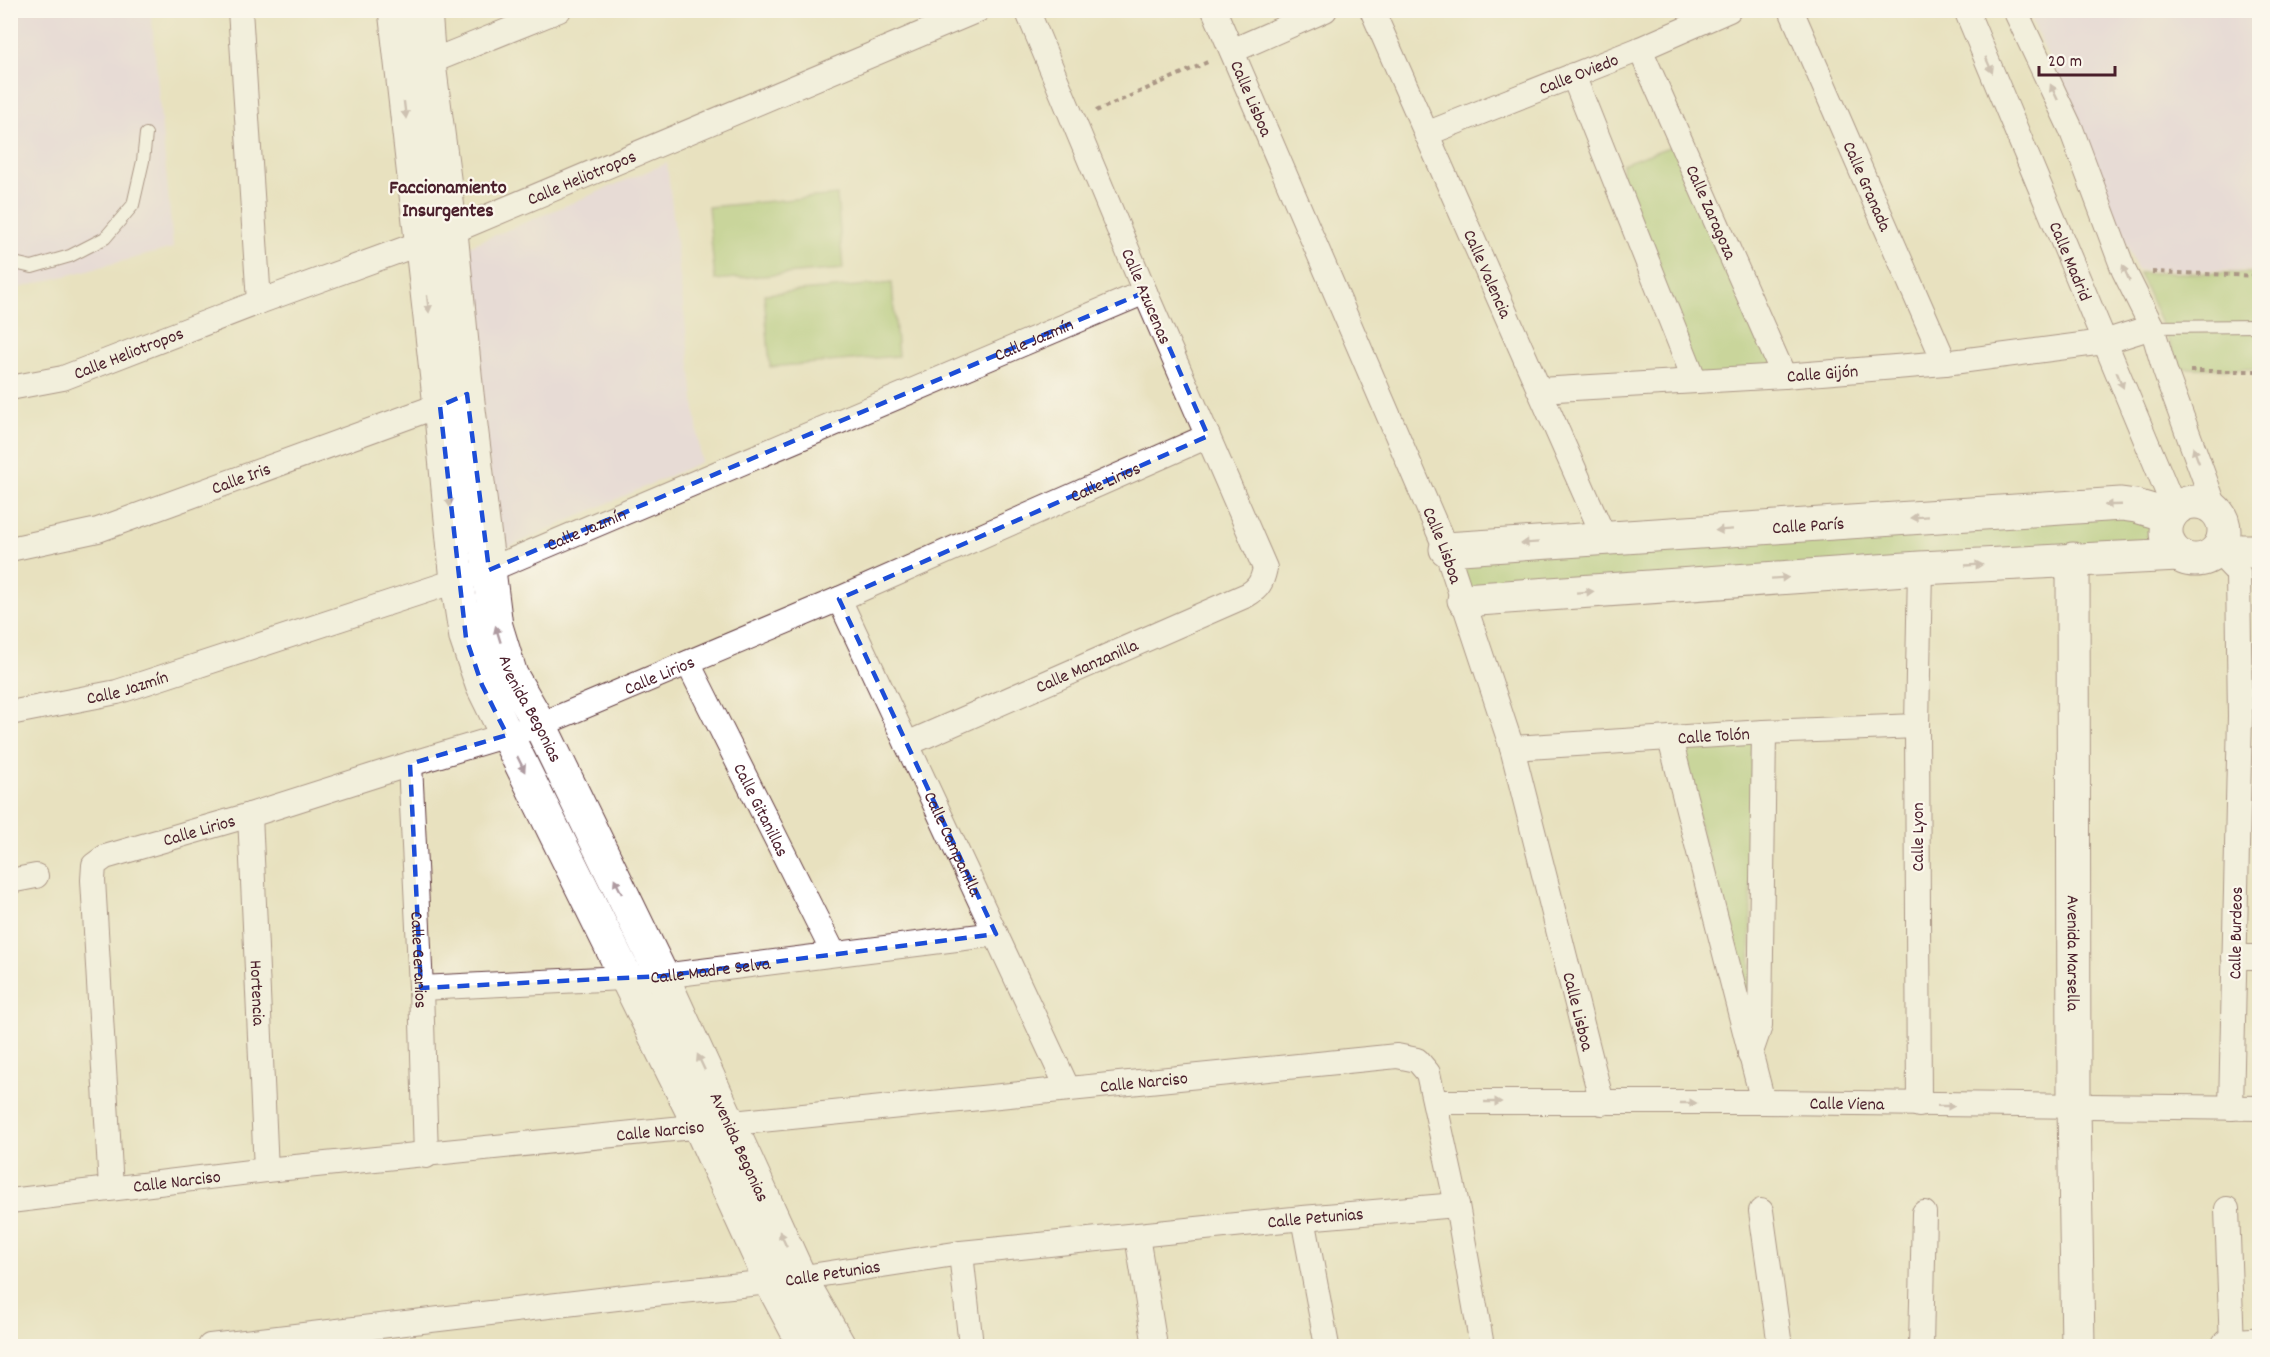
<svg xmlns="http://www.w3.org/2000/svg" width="2270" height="1357" viewBox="0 0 2270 1357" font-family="Dekko,sans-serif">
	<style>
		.built { fill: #e6d2f0 }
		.green { fill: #a4c670; stroke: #77724e; stroke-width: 1.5 }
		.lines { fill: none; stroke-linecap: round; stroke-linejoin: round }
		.lane-casing { stroke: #623c41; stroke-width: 14 }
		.street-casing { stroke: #623c41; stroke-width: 26 }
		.secondary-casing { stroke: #623c41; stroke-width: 35 }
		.path { stroke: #623c41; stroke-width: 4; stroke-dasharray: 4.5 4.5; stroke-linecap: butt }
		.lane { stroke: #fff; stroke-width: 12 }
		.street { stroke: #fff; stroke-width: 24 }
		.secondary { stroke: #fff; stroke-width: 33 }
		.oneway { fill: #ae9aa0 }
		.marked { fill: none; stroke: #1d4ed8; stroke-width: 4.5; stroke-dasharray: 12 8; stroke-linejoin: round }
		.labels { text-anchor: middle; stroke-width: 4.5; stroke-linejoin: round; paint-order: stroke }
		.street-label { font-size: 18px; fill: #4a1f2b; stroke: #fbf7ec }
		.neighbourhood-label { font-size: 20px; font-weight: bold; fill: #4a1f2b; stroke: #fbf7ec }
	</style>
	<rect width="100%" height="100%" fill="#fbf7ec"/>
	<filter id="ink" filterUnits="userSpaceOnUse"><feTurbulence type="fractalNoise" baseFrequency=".0167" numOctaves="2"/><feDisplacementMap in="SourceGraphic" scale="12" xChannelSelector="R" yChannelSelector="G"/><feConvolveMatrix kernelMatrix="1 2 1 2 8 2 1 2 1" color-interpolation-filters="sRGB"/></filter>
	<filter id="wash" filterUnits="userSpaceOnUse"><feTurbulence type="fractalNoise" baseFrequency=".008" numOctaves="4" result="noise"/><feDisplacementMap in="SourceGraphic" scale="24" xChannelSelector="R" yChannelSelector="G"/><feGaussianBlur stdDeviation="1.35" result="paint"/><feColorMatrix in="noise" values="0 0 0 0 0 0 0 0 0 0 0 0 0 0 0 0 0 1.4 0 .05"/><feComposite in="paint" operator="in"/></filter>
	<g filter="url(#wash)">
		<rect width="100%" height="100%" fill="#e8e1bf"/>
		<g class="built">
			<path d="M11,11H151L173,248L11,290Z"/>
			<path d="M2028,11H2259V271L2137,270L2079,127Z"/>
			<path d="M667,163L701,462L500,551L462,249Z"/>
		</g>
		<g class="green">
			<path d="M1680,143L1781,374L1697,379L1622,188V164Z"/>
			<path d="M837,195L843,269L715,280L708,207Z"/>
			<path d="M2139,273H2259V369L2180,368Z"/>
			<path d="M892,283L898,356L770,367L764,294Z"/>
			<path d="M2151,510L2169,544L1464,600L1446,549Z"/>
			<path d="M1752,740L1750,1023L1679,746Z"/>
		</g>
	</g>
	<g filter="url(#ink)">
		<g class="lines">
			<defs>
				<g id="lane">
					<path d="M10,262L32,267L70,256L105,238L133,205L143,161L146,134"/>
					<path d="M2152,327L2260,326"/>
				</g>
				<g id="street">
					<path d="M240,10L259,302"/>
					<path id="s1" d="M1214,10L1446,549L1512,748L1602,1103"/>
					<path id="s2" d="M1372,10L1604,537"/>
					<path id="s3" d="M1791,10L1945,363"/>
					<path id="s4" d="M1966,10L2175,510"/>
					<path d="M2015,10L2071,129L2124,271L2152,327L2165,371L2216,510"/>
					<path id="s5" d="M1640,49L1784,376"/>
					<path d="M1232,51L1325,10"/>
					<path d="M415,68L559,10"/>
					<path d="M1573,75L1695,381"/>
					<path id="s6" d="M1426,134L1640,49L1729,10"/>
					<path id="s7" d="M10,388L63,378L259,302L451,232L978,10"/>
					<path id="s8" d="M1539,390L1784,376L1945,363L2104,342L2152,327"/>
					<path id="s9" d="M10,549L98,530L454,400"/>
					<path d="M2217,551L2238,573L2240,716L2231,1108"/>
					<path id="s10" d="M839,599L1068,1089"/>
					<path id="s11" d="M688,663L834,954"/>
					<path id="s12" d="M10,713L117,692L489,570L1145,292"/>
					<path d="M1670,739L1763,1102"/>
					<path id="s13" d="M907,744L1247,595C1259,588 1262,582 1265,568L1145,292L1027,10"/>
					<path id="s14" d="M1512,748L1764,732L1917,726"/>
					<path id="s15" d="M410,764L421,988L426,1156"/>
					<path id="s16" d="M250,815L266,1170"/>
					<path d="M10,881L36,876"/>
					<path d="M2234,957H2260"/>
					<path id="s17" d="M421,988L662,976L996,934"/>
					<path d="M1750,1055L1760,1026L1764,732"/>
					<path id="s18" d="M1435,1102H1763L2260,1108"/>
					<path d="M1919,1105L1917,726L1920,568"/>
					<path id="s19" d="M111,1188L93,880L94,865L105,857L250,815L410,764L540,725L839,599L1208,436"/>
					<path id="s20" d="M10,1201L266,1170L1397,1056L1417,1060L1428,1073L1457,1205L1482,1346"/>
					<path d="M2227,1209L2232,1346"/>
					<path d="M1761,1211L1780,1346"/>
					<path d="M1303,1218L1327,1346"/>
					<path d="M1137,1236L1155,1346"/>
					<path d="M961,1253L971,1346"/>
					<path id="s21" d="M210,1346L634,1296L771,1282L961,1253L1303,1218L1457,1205"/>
					<path d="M1921,1346L1924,1213"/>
				</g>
				<g id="secondary">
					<path d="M395,10L440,406L457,581L466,638L482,685L700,1127L771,1282L805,1346"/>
					<path id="s22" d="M425,10L429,64L451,232L467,394L496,626L511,675L540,725L662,976L800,1278L839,1346"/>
					<circle cx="2195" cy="531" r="29"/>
					<path id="s23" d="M1446,549L2121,504L2136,506L2170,516"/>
					<path d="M2217,551H2260"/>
					<path id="s24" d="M2073,559L2074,1107L2078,1346"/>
					<path d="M1464,600L1920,568L2178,555"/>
					<path d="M2228,1346L2260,1344"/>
				</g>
			</defs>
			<use href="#lane" class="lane-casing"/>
			<use href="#street" class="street-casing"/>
			<use href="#secondary" class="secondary-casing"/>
			<g class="path">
				<path d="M1096,111L1210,61"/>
				<path d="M2152,272L2260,276"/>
				<path d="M2190,371H2260"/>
			</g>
			<use href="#lane" class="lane"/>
			<use href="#street" class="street"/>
			<use href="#secondary" class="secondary"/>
		</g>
		<defs><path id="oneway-solid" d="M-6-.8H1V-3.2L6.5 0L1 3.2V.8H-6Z" transform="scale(1.5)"/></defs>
		<g class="oneway">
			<use href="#oneway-solid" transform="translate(1989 65) rotate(67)"/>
			<use href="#oneway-solid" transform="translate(2054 92) rotate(-115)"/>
			<use href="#oneway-solid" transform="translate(405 110) rotate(83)"/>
			<use href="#oneway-solid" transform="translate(2126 273) rotate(-114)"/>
			<use href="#oneway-solid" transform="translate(428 304) rotate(83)"/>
			<use href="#oneway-solid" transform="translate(2120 380) rotate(67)"/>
			<use href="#oneway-solid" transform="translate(2196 455) rotate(-110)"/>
			<use href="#oneway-solid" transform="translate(449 498) rotate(85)"/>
			<use href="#oneway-solid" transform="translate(2113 505) rotate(178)"/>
			<use href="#oneway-solid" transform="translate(1919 517) rotate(176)"/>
			<use href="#oneway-solid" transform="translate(1724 530) rotate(176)"/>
			<use href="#oneway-solid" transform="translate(1530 543) rotate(176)"/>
			<use href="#oneway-solid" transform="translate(1974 565) rotate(-3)"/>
			<use href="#oneway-solid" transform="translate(1780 578) rotate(-4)"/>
			<use href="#oneway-solid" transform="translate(1585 592) rotate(-4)"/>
			<use href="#oneway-solid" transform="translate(498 634) rotate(-107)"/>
			<use href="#oneway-solid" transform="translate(521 764) rotate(64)"/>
			<use href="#oneway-solid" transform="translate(618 886) rotate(-116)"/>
			<use href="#oneway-solid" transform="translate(701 1062) rotate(-115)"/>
			<use href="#oneway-solid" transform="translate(1493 1102)"/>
			<use href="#oneway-solid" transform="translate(1688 1103)"/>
			<use href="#oneway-solid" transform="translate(1946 1106) rotate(1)"/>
			<use href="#oneway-solid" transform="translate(783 1239) rotate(-115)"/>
		</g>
	</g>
	<path d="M0 0H2270V1357H0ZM1145,292L1208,436L839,599L996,934L662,976L421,988L410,764L507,735L482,685L466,638L440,406L467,394L489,570Z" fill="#e8e1bf" fill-opacity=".55" fill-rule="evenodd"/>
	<path class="marked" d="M1145,292L1208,436L839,599L996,934L662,976L421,988L410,764L507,735L482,685L466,638L440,406L467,394L489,570Z"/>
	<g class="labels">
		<g class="street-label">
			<text dy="6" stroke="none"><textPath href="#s6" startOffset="164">Calle Oviedo</textPath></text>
			<text dy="6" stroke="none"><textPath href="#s1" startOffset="96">Calle Lisboa</textPath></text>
			<text dy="6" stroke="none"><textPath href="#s7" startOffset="610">Calle Heliotropos</textPath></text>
			<text dy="6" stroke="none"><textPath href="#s3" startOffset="192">Calle Granada</textPath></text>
			<text dy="6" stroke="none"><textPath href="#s5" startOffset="178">Calle Zaragoza</textPath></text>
			<text dy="6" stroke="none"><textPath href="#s4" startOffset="272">Calle Madrid</textPath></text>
			<text dy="6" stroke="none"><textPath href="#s2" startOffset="288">Calle Valencia</textPath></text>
			<text transform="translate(1147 296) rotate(67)" y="6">Calle Azucenas</text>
			<text dy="6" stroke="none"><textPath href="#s12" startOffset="1092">Calle Jazmín</textPath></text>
			<text dy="6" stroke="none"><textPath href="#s7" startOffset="124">Calle Heliotropos</textPath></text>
			<text dy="6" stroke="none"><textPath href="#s8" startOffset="284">Calle Gijón</textPath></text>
			<text dy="6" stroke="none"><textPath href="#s9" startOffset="242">Calle Iris</textPath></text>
			<text dy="6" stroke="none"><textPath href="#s19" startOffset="1407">Calle Lirios</textPath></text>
			<text dy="6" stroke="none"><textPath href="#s23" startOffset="363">Calle París</textPath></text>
			<text dy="6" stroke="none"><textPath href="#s12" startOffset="606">Calle Jazmín</textPath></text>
			<text dy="6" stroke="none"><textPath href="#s1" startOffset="582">Calle Lisboa</textPath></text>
			<text dy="6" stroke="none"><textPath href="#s13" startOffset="196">Calle Manzanilla</textPath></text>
			<text dy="6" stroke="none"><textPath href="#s19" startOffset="921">Calle Lirios</textPath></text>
			<text dy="6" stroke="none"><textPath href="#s12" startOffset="120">Calle Jazmín</textPath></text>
			<text dy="6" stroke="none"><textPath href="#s22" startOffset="710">Avenida Begonias</textPath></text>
			<text dy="6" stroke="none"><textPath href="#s14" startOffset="202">Calle Tolón</textPath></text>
			<text dy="6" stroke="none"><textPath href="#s11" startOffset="164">Calle Gitanillas</textPath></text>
			<text dy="6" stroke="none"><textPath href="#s19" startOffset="435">Calle Lirios</textPath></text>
			<text transform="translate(1917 837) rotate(-90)" y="6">Calle Lyon</text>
			<text dy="6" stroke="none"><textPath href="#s10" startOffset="270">Calle Campanilla</textPath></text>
			<text transform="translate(2235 933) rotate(-89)" y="6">Calle Burdeos</text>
			<text dy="6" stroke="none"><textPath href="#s24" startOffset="394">Avenida Marsella</textPath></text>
			<text dy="6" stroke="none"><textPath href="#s15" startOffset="196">Calle Geranios</textPath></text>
			<text dy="6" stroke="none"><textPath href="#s17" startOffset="290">Calle Madre Selva</textPath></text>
			<text dy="6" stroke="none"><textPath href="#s16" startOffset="178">Hortencia</textPath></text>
			<text dy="6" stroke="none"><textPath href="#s1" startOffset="1068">Calle Lisboa</textPath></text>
			<text dy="6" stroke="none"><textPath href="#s20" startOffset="1140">Calle Narciso</textPath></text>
			<text dy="6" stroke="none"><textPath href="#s18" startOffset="412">Calle Viena</textPath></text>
			<text dy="6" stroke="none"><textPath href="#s20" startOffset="654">Calle Narciso</textPath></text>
			<text dy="6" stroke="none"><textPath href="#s22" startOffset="1196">Avenida Begonias</textPath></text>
			<text dy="6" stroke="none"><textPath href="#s20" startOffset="168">Calle Narciso</textPath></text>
			<text dy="6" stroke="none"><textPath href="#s21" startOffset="1113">Calle Petunias</textPath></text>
			<text dy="6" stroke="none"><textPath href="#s21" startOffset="627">Calle Petunias</textPath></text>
		</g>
		<g class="neighbourhood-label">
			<text x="448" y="193">Faccionamiento<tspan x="448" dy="23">Insurgentes</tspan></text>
		</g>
	</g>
	<rect width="2270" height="1357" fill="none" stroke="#fbf7ec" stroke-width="36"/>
	<path d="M2039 66v9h76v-9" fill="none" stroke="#4a1f2b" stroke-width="3"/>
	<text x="2048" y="66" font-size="18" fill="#4a1f2b" stroke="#fbf7ec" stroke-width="4.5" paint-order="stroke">20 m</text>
</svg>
